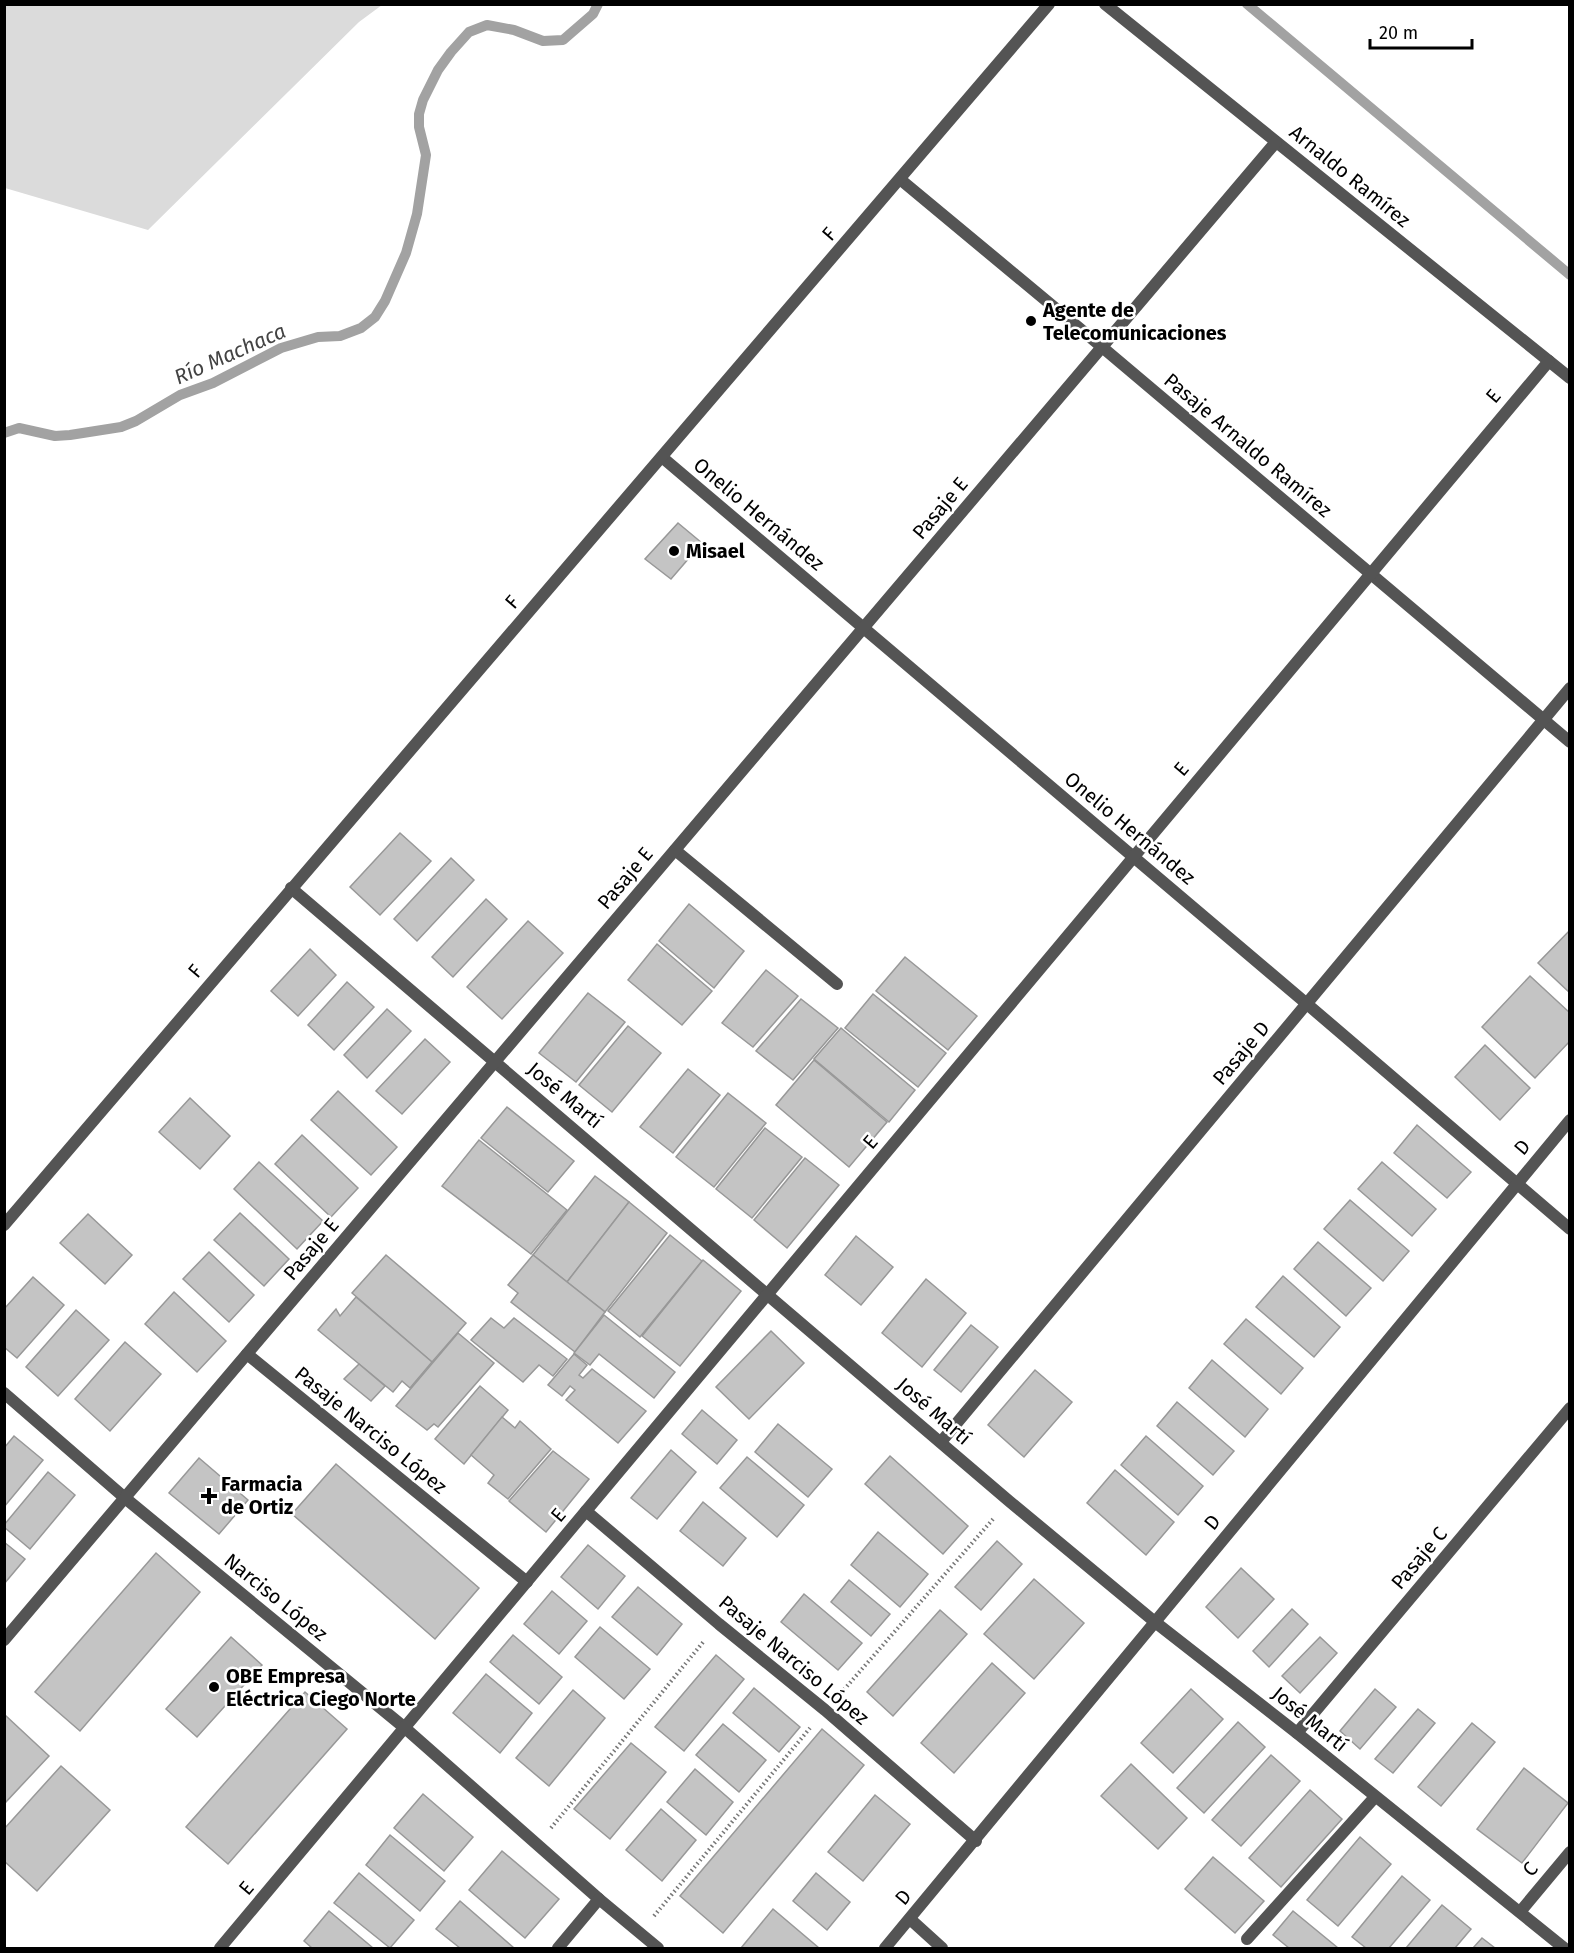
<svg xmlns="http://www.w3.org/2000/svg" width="1574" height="1953" viewBox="0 0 1574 1953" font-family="'Fira Sans',sans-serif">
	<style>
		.green { fill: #dbdbdb }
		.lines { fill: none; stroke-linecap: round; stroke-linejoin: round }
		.stream { stroke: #a2a2a2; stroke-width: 10 }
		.building { fill: #c4c4c4; stroke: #989898; stroke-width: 1.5 }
		.path { stroke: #767676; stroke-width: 4; stroke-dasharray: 1.5 3; stroke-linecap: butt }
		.service { stroke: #545454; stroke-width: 12 }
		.minor { stroke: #545454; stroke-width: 12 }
		.tertiary { stroke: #545454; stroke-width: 12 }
		.poi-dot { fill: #000; stroke: #fff; stroke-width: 2 }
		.labels { text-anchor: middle; stroke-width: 5; stroke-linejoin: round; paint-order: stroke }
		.street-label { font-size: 20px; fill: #000; stroke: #fff }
		.poi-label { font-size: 20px; font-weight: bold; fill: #000; stroke: #fff; text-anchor: start }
		.water-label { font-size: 21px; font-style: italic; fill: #434343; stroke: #fff }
	</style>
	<rect width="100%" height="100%" fill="#fff"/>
	<path class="green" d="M4,5L5,4L382,5L359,22L148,230L5,188Z"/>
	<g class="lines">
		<g class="stream">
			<path d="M1247,4L1570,275"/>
			<path d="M4,433L19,428L55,436L70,435L121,427L136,421L180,395L213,383L281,348L318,337L340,336L361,328L375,317L385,301L406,253L417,214L426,155L419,127V114L423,100L438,70L451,52L469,32L487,25L514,30L543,41L563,40L593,14L598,4"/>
		</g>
	</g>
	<g class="building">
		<path d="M678,523L702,543L671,579L645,559Z"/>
		<path d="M400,833L431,861L380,915L350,887Z"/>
		<path d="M451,858L474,880L417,941L394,919Z"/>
		<path d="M486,899L507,919L453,977L432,957Z"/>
		<path d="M689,904L744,951L714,988L659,941Z"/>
		<path d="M528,921L563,953L502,1019L467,987Z"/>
		<path d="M1570,930V993L1538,963Z"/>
		<path d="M657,944L712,991L682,1025L628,980Z"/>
		<path d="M310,949L336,975L298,1016L271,991Z"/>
		<path d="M905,957L977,1016L948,1050L876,991Z"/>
		<path d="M766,970L798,996L753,1047L722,1023Z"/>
		<path d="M1530,976L1570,1013V1041L1535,1078L1482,1027Z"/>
		<path d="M347,982L374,1007L334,1050L308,1025Z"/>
		<path d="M588,993L625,1022L576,1082L539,1053Z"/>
		<path d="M873,994L946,1053L918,1087L845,1028Z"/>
		<path d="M801,999L838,1028L793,1080L756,1051Z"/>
		<path d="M387,1009L411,1031L367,1078L344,1055Z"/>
		<path d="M628,1026L661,1053L612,1112L579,1085Z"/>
		<path d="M841,1028L915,1090L889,1122L814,1059Z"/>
		<path d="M425,1039L450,1062L402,1114L376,1091Z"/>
		<path d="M1485,1045L1530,1088L1500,1120L1455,1077Z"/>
		<path d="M814,1060L887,1122L849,1167L776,1105Z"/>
		<path d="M688,1069L720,1095L673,1153L640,1127Z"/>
		<path d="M338,1091L397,1147L371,1175L311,1120Z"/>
		<path d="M728,1093L766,1123L714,1187L676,1157Z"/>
		<path d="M190,1098L230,1136L200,1169L159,1132Z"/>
		<path d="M507,1107L574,1161L548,1192L481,1138Z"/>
		<path d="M1417,1125L1471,1172L1447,1198L1394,1153Z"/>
		<path d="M765,1128L802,1157L752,1218L716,1189Z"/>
		<path d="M302,1135L358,1188L331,1217L275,1164Z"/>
		<path d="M479,1140L567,1210L531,1254L442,1186Z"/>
		<path d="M805,1158L839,1185L787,1248L754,1220Z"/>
		<path d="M259,1162L323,1221L297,1249L234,1189Z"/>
		<path d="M1382,1162L1436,1209L1412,1236L1358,1189Z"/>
		<path d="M595,1176L629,1202L567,1282L533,1255Z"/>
		<path d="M1350,1200L1409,1251L1383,1281L1324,1229Z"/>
		<path d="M629,1202L667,1233L605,1312L567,1282Z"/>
		<path d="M240,1213L289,1259L264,1286L214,1240Z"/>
		<path d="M88,1214L132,1255L105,1284L60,1243Z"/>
		<path d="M670,1235L702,1261L640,1337L608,1311Z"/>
		<path d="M856,1236L893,1267L861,1305L825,1275Z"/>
		<path d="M1318,1242L1371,1288L1346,1316L1294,1269Z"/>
		<path d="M209,1252L254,1295L229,1322L183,1279Z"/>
		<path d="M386,1255L466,1323L432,1362L352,1293Z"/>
		<path d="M533,1255L605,1312L575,1352L511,1302L518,1293L508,1285Z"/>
		<path d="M703,1260L741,1291L680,1366L642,1336Z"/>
		<path d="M1283,1276L1340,1327L1314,1357L1256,1307Z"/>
		<path d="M33,1277L64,1305L17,1358L4,1347V1309Z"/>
		<path d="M926,1279L966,1313L922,1367L882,1333Z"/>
		<path d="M174,1292L226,1341L197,1372L145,1324Z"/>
		<path d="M356,1297L432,1362L410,1388L402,1381L393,1392L318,1330L336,1309L340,1316Z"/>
		<path d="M76,1310L109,1340L58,1396L26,1367Z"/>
		<path d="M604,1315L675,1372L654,1398L599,1354L590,1365L574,1353Z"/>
		<path d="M491,1318L504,1328L514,1318L567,1359L553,1376L539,1365L523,1382L471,1340Z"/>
		<path d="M1246,1319L1303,1368L1281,1394L1224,1344Z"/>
		<path d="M971,1325L998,1347L961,1392L934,1370Z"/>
		<path d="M771,1331L804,1363L749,1419L716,1387Z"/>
		<path d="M458,1333L494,1363L438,1427L434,1424L427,1430L396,1406Z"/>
		<path d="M125,1342L161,1374L110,1431L75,1399Z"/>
		<path d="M574,1354L587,1365L579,1375L583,1378L592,1369L646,1411L618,1443L566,1400L575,1390L570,1386L562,1396L548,1385Z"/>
		<path d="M1212,1360L1268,1409L1245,1437L1189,1388Z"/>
		<path d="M359,1364L385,1386L371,1401L344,1379Z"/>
		<path d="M1035,1370L1072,1402L1024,1457L988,1425Z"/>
		<path d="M480,1386L508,1410L464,1464L435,1439Z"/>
		<path d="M1177,1402L1234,1451L1213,1475L1157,1426Z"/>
		<path d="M702,1410L737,1440L717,1464L682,1434Z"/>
		<path d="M502,1417L515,1428L520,1421L551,1449L508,1499L488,1483L494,1475L471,1455Z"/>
		<path d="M778,1424L832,1469L808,1497L755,1452Z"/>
		<path d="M14,1436L43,1460L4,1507V1448Z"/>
		<path d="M1146,1436L1203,1486L1178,1515L1121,1465Z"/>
		<path d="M671,1450L696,1472L657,1519L631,1498Z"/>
		<path d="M553,1451L589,1479L546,1532L509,1501Z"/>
		<path d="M890,1456L968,1526L943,1554L865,1484Z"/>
		<path d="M747,1457L804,1505L777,1537L720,1488Z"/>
		<path d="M199,1458L248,1500L219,1534L169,1493Z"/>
		<path d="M336,1464L479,1588L435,1639L292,1514Z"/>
		<path d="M1115,1470L1174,1522L1146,1555L1087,1503Z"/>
		<path d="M48,1472L75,1495L30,1549L4,1527V1525Z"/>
		<path d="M703,1502L746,1538L723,1566L680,1531Z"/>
		<path d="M878,1532L928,1574L900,1607L851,1565Z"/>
		<path d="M997,1541L1022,1564L981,1610L955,1587Z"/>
		<path d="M4,1542L25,1559L4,1584Z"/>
		<path d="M588,1545L625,1576L598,1609L561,1577Z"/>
		<path d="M156,1553L200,1592L80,1731L35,1692Z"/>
		<path d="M1241,1568L1274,1599L1238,1638L1206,1607Z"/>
		<path d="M1034,1579L1084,1623L1034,1679L984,1634Z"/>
		<path d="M849,1580L890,1614L871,1636L831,1602Z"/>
		<path d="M638,1587L682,1624L657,1655L612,1617Z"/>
		<path d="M552,1591L587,1621L559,1654L524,1624Z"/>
		<path d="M804,1594L862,1643L838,1670L781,1622Z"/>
		<path d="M1292,1609L1308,1624L1269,1667L1253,1651Z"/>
		<path d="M940,1610L967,1634L893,1716L867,1692Z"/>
		<path d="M600,1627L650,1669L624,1699L575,1657Z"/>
		<path d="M513,1635L562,1677L539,1704L490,1662Z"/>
		<path d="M231,1637L262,1665L197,1737L166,1709Z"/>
		<path d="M1320,1637L1337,1653L1300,1693L1282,1676Z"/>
		<path d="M716,1655L744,1679L684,1751L655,1727Z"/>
		<path d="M992,1663L1025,1693L954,1773L921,1743Z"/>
		<path d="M486,1674L532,1713L500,1753L453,1713Z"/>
		<path d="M754,1688L800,1727L779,1752L733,1713Z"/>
		<path d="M1191,1689L1223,1719L1173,1773L1141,1743Z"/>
		<path d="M1375,1689L1396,1707L1360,1749L1340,1731Z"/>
		<path d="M573,1690L605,1718L549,1786L516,1758Z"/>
		<path d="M305,1692L347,1729L228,1864L186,1827Z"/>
		<path d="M1418,1709L1435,1723L1393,1773L1375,1759Z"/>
		<path d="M5,1715L49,1756L4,1804V1715Z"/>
		<path d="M1238,1722L1265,1747L1204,1813L1177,1788Z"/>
		<path d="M1472,1723L1495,1742L1441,1806L1418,1787Z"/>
		<path d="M723,1724L766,1760L739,1792L696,1755Z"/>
		<path d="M822,1729L864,1765L723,1933L680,1896Z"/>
		<path d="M631,1743L666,1772L610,1839L574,1809Z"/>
		<path d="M1271,1755L1300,1781L1241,1846L1212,1820Z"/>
		<path d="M1131,1764L1187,1818L1158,1849L1101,1796Z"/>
		<path d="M61,1766L110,1810L37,1891L4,1861V1829Z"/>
		<path d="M1524,1768L1568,1803L1522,1863L1477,1829Z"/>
		<path d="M695,1769L733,1802L706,1835L667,1802Z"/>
		<path d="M1310,1790L1342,1819L1281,1887L1249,1858Z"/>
		<path d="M423,1794L473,1837L444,1871L394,1828Z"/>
		<path d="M875,1795L910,1824L863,1881L828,1852Z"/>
		<path d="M661,1809L696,1840L662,1881L626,1850Z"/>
		<path d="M390,1835L445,1881L420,1911L366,1865Z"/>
		<path d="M1360,1837L1391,1864L1338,1926L1307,1900Z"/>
		<path d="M502,1851L559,1899L525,1938L469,1890Z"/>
		<path d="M1213,1857L1264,1901L1235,1933L1185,1889Z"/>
		<path d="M359,1873L414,1920L390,1948L334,1903Z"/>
		<path d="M816,1873L850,1902L827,1930L793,1901Z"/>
		<path d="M1402,1876L1430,1900L1389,1948H1366L1352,1937Z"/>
		<path d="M460,1901L514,1948H460L436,1929Z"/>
		<path d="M1442,1905L1471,1929L1455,1948H1406Z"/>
		<path d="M773,1909L819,1948H741Z"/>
		<path d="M329,1911L373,1948H312L304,1941Z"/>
		<path d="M1293,1911L1338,1948H1289L1273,1935Z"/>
		<path d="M1482,1938L1495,1948H1473Z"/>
	</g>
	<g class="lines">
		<g class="path">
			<path d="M841,1693L994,1518"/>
			<path d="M551,1828L704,1641"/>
			<path d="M654,1916L810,1728"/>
		</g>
		<g class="service">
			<path d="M675,850L837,984"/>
			<path d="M910,1919L942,1948"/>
			<path d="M1247,1939L1375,1797"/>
		</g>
		<g class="minor">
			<path d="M1105,4L1570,378"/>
			<path d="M901,180L1102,347L1570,742"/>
			<path d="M663,458L1307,1004L1570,1229"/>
			<path d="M291,888L1009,1501L1155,1622L1570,1120"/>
			<path d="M4,1225L1049,4"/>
			<path d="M247,1354L527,1582"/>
			<path d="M4,1393L125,1498L405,1728L599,1899L658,1948"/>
			<path d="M941,1442L1570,688"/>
			<path d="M586,1511L719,1624L825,1710L976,1841"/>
			<path d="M4,1640L1276,142"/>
			<path d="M1297,1733L1570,1408"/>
			<path d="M1520,1912L1570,1852"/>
			<path d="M220,1948L1549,361"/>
			<path d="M558,1948L599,1899"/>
		</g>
		<path class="tertiary" d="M885,1948L1155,1622L1297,1733L1564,1948"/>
	</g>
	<g class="poi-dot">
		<circle cx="1031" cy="321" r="6"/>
		<circle cx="674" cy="551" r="6"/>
		<path d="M206 1487h6v6h6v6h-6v6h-6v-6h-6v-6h6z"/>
		<circle cx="214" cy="1687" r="6"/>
	</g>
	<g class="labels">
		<g class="street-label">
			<text transform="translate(1350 176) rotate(39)" y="7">Arnaldo Ramírez</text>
			<text transform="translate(829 234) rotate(-49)" y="7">F</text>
			<text transform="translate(1493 396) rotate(-50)" y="7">E</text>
			<text transform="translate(1248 445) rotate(40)" y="7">Pasaje Arnaldo Ramírez</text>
			<text transform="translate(940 508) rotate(-50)" y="7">Pasaje E</text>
			<text transform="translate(759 514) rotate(40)" y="7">Onelio Hernández</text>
			<text transform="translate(512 602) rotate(-49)" y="7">F</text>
			<text transform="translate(1181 769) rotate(-50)" y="7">E</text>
			<text transform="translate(1130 828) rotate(40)" y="7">Onelio Hernández</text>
			<text transform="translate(625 878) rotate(-50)" y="7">Pasaje E</text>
			<text transform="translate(195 971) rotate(-50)" y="7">F</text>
			<text transform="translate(1241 1053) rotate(-50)" y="7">Pasaje D</text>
			<text transform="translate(565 1095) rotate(40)" y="7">José Martí</text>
			<text transform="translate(870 1142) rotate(-50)" y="7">E</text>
			<text transform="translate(1522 1147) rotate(-50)" y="7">D</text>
			<text transform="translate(311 1249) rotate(-50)" y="7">Pasaje E</text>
			<text transform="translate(934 1411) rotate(41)" y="7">José Martí</text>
			<text transform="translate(371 1430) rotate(39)" y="7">Pasaje Narciso López</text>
			<text transform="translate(558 1515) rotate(-50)" y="7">E</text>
			<text transform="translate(1212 1522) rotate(-51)" y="7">D</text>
			<text transform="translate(1419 1558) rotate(-50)" y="7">Pasaje C</text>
			<text transform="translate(276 1597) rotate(39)" y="7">Narciso López</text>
			<text transform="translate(794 1660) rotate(40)" y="7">Pasaje Narciso López</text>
			<text transform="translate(1310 1719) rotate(39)" y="7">José Martí</text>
			<text transform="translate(1530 1869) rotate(-50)" y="7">C</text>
			<text transform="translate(246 1888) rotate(-50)" y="7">E</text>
			<text transform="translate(903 1897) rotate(-50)" y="7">D</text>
		</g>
		<g class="poi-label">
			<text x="1043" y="317">Agente de<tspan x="1043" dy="23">Telecomunicaciones</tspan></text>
			<text x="686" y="558">Misael</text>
			<text x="221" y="1491">Farmacia<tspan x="221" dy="23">de Ortiz</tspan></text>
			<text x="226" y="1683">OBE Empresa<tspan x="226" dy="23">Eléctrica Ciego Norte</tspan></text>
		</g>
		<g class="water-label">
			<text transform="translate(230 354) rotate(-24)" y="7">Río Machaca</text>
		</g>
	</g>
	<rect width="1574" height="1953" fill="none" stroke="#000000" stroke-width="12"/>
	<path d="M1370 39v9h102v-9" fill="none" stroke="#000000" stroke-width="3"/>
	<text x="1379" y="39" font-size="18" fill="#000000" stroke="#ffffff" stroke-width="4.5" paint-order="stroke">20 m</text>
</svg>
